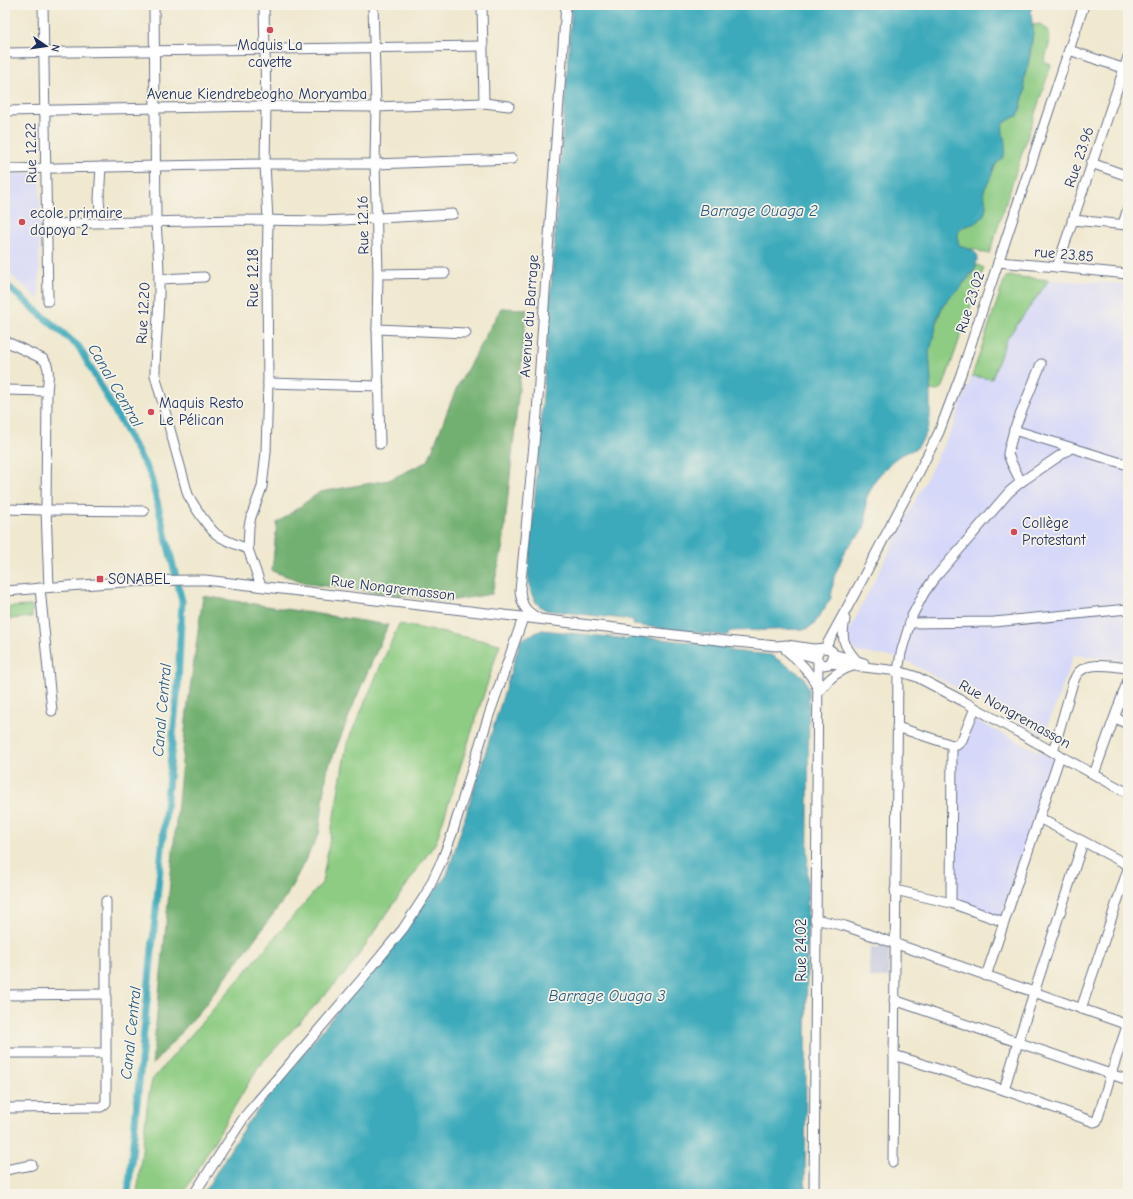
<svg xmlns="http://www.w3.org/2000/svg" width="1133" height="1199" viewBox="0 0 1133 1199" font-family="'Comic Neue',sans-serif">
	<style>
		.built { fill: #d6d8f9 }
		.industrial { fill: #bec3de }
		.green { fill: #8ecc83; stroke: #547e70 }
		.forest { fill: #72b071; stroke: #467068 }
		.water { fill: #3caabb; stroke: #2c6c8c }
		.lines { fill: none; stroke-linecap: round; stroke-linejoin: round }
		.canal { stroke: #3caabb; stroke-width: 7 }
		.minor-casing { stroke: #667086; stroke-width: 11 }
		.minor { stroke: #fff; stroke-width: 9 }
		.poi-dot { fill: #d1495b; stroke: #f7f3e8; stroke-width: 1.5 }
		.labels { text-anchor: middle; stroke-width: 3.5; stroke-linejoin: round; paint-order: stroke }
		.poi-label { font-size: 15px; fill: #1b2f5e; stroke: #f7f3e8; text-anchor: start }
		.street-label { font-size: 15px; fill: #1b2f5e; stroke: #f7f3e8 }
		.water-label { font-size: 16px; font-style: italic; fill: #275a7f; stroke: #f7f3e8 }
	</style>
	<rect width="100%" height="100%" fill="#f7f3e8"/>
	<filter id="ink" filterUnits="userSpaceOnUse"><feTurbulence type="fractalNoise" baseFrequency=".025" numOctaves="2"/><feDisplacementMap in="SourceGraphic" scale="8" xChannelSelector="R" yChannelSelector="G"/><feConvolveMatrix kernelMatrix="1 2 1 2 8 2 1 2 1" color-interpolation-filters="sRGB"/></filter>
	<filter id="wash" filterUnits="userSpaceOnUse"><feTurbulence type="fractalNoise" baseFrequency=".012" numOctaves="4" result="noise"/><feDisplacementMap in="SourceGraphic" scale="16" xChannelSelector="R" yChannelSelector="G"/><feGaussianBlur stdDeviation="0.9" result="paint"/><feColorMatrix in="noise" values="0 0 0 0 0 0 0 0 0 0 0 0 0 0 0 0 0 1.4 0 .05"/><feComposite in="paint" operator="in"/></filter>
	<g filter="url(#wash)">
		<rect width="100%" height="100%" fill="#f0e8cf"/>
		<g class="built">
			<path d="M40,173L39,300L5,270V174Z"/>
			<path d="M1049,280L1128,284V661L1074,655L1044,735L901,658L856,652L846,637L952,428L972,376L992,379L1006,340Z"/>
			<path d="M975,720L1054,759L1000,921L956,906L955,752L963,747Z"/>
		</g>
		<path class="industrial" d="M870,947L889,948L888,978L869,977Z"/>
		<g class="green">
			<path d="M1040,24C1042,26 1045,28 1047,30C1054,38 1046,53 1044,62L1051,65L989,254L981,252L976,249H968L959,245C953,228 964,228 975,223C987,217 988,204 983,193C985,187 988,183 990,178C994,169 994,165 1002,158L1003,137L1002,130L1003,124L1014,117L1018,116L1020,110L1025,90L1024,78L1030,56L1033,33V25Z"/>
			<path d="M977,265L984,268L943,387C939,392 936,391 930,390C931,378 930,365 929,353C929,347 933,341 934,335C937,325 938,315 943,306C952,291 971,282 977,265Z"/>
			<path d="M1011,276L1049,280L1006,340L992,379L972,376L1003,284L1006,277Z"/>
			<path d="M32,606V617L9,619L8,607Z"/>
			<path d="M399,624L500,644L436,842L349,969L258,1067L183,1194H137L148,1100L152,1080L322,883L347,743Z"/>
		</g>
		<g class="forest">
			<path d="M501,308L527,309L503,545L492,594L448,601L309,584L272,571L277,523L320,492L389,480L428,461L456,389Z"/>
			<path d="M203,596L388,625L357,696L327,771L319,834L286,897L202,1009L152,1065L187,711Z"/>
		</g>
		<g class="water">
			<path d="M572,5H1032L1031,12L1033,33L1028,65L1024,78L1025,90L1020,110L1018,116L1014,117L1003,124C1001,135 1008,144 1004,155C1003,159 999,161 996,164C993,168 993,174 990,179C988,183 985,187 983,193C988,204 987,217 975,223C971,225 966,225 962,227C957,231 957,240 959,245L974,251L978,256L975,269L957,291L949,297L943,306L937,318L934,337L929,352L931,381L930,390V417L928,427L924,438L917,448L899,456L891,462L876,479L866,499V521L864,529L846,549L834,577L831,598L815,623L807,629L732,631L729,632L727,636L634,625L633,620L546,610C530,602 531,590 528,574L539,450Z"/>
			<path d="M542,630L628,639L632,636L726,646L732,651L771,655L804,677L809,690L805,1194H203L245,1126L447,875L521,639Z"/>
		</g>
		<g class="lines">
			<path class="canal" d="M5,284L79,347L150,474L182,601L178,685L128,1194"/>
		</g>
	</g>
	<g filter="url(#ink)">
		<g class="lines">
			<defs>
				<g id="minor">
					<path d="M43,5L48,301"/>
					<path d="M154,5C154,77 155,149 156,220C157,240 159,259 159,278C160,310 155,343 155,375L188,495C195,507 206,525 216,534C225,541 237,545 248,549L261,586"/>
					<path d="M373,5L376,107L375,164L378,274L377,329L380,444"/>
					<path d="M482,5L484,103"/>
					<path d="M1069,50L1128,70"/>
					<path d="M5,53L483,46"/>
					<path d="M5,111L266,106L376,107L484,103L509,106"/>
					<path d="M1091,163L1128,176"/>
					<path d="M5,169L265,164H375L512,159"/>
					<path d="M100,211L99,199L101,167"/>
					<path d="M1072,220L1128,225"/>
					<path d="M46,224L241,220L324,221L453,214"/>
					<path d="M1123,224L1128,208"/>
					<path d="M998,262L1057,267L1128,274"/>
					<path d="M1057,267L1128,57"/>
					<path d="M378,274L445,273"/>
					<path d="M159,279L204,277"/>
					<path d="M377,329L466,333"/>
					<path d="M5,341L43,359C51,366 48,381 47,391"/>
					<path d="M268,383L379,386"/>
					<path d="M5,390L47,391L46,510L49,587"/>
					<path d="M1014,430L1128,465"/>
					<path d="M1021,482L1011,462L1008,454L1009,449L1014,430L1041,364"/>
					<path d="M5,509L46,510L144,511"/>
					<path d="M248,549L249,526L251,517L262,487L266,452L268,383L267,277L268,220L265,164L266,106L264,5"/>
					<path d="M40,588L52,711"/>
					<path d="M5,591C72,586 138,579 205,580L726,641L776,646L787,645L813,649L827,648L832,651L833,659L829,664L823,665L818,661L816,656L820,649"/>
					<path d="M538,618C525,611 522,606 520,591L537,413L545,291L566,5"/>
					<path d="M845,619C841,638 843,645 856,660"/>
					<path d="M910,623L994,622L1128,609"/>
					<path d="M825,648L854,595L918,474L939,432L961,374L1084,5"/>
					<path d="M786,650C800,661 810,672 817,687"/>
					<path d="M790,651L817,658"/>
					<path d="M833,654L864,663"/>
					<path d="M830,663L898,671L917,677L963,701L1053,752L1128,793"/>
					<path d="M821,689C829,678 839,670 853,666"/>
					<path d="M1115,717L1128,725"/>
					<path d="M897,727L952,745H957L962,740L975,708"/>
					<path d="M1053,752L1073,682C1075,679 1076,674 1079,672C1090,661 1114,667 1128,668"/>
					<path d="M1094,774L1128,680"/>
					<path d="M1039,818L1128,865"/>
					<path d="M895,890L951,903L1004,922"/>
					<path d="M951,903L952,745"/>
					<path d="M815,919L845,926L1128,1025"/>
					<path d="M986,976L1060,756"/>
					<path d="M5,995L106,994"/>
					<path d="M894,1000L1128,1080"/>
					<path d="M1081,1009L1128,869"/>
					<path d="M5,1053H106"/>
					<path d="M894,1055L1004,1090L1094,1122L1097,1121L1111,1074L1128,1023"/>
					<path d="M1004,1090L1018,1042L1083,842"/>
					<path d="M5,1108L101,1107L106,1103V901"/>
					<path d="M893,1162L898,671L901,653L912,616L924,593L933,580L1009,492L1021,482L1071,448"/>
					<path d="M5,1170L32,1165"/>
					<path d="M194,1194L245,1116L362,979L403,929L426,894L442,860L452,834L488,718L523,618"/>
					<path d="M814,1194L818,661"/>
				</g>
			</defs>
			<use href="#minor" class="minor-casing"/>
			<use href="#minor" class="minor"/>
		</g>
	</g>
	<g class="poi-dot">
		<circle cx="270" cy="30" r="4"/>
		<circle cx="22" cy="222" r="4"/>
		<circle cx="151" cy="412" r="4"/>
		<circle cx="1014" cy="532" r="4"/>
		<rect x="96" y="575" width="8" height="8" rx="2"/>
	</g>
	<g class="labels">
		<g class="poi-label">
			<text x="270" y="50" text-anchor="middle">Maquis La<tspan x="270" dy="17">cavette</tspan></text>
			<text x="30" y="218">ecole primaire<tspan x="30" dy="17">dapoya 2</tspan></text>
			<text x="159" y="408">Maquis Resto<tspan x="159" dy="17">Le Pélican</tspan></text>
			<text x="1022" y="528">Collège<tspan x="1022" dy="17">Protestant</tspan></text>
			<text x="108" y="584">SONABEL</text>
		</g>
		<g class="street-label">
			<text x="257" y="99">Avenue Kiendrebeogho Moryamba</text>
			<text transform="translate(31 153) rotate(-91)" y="5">Rue 12.22</text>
			<text transform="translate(1079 157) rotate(-71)" y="5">Rue 23.96</text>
			<text transform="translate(363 225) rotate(-91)" y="5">Rue 12.16</text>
			<text transform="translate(1064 254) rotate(5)" y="5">rue 23.85</text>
			<text transform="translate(253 278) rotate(-90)" y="5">Rue 12.18</text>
			<text transform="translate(970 302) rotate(-72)" y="5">Rue 23.02</text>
			<text transform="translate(143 313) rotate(-87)" y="5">Rue 12.20</text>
			<text transform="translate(529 316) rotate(-86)" y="5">Avenue du Barrage</text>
			<text transform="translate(393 588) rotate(7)" y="5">Rue Nongremasson</text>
			<text transform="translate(1015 714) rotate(29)" y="5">Rue Nongremasson</text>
			<text transform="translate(801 950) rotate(-90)" y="5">Rue 24.02</text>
		</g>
		<g class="water-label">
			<text x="759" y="216">Barrage Ouaga 2</text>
			<text transform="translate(116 385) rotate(60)" y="6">Canal Central</text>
			<text transform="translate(161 710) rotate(-85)" y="6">Canal Central</text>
			<text x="607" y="1001">Barrage Ouaga 3</text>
			<text transform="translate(130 1033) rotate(-84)" y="6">Canal Central</text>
		</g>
	</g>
	<rect width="1133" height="1199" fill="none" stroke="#f7f3e8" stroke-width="20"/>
	<g transform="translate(46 46) rotate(103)" stroke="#f7f3e8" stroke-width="3" paint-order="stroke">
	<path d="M0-3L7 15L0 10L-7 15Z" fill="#1b2f5e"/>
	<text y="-6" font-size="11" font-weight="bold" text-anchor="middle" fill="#1b2f5e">N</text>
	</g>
</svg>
